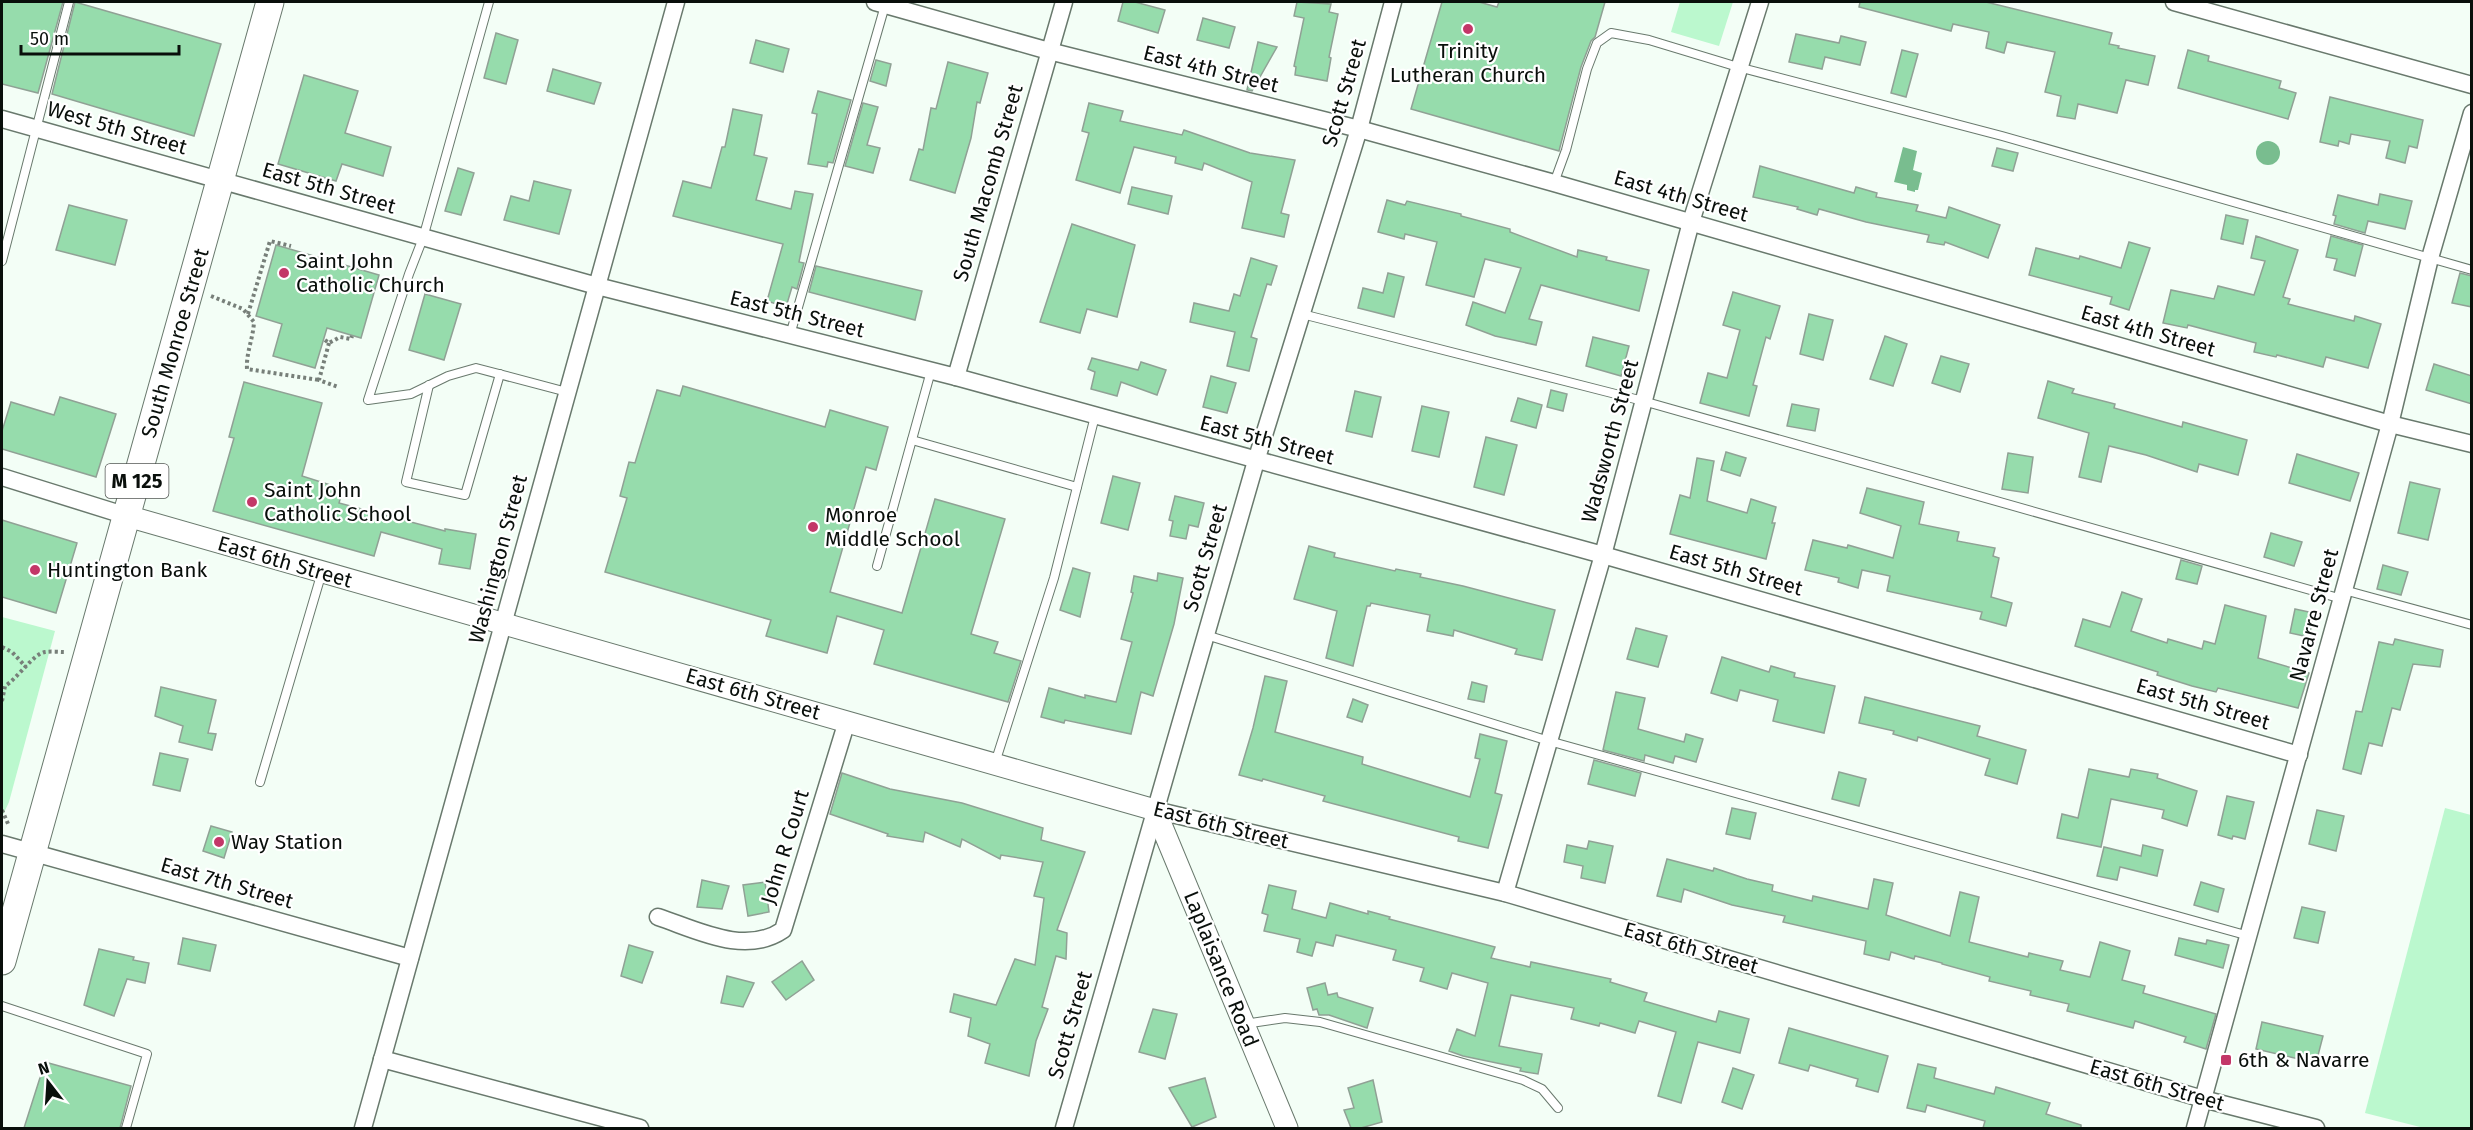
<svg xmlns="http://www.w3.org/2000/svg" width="2473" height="1130" viewBox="0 0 2473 1130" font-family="'Fira Sans',sans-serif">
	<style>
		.green { fill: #bbf8ce }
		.water { fill: #79bd8f }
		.building { fill: #96dcac; stroke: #90a195; stroke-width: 1.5 }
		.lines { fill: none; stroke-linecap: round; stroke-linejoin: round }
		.service-casing { stroke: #69796d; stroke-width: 10 }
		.minor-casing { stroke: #69796d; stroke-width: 19 }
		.tertiary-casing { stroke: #69796d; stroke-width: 23 }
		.primary-casing { stroke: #69796d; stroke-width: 29 }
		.path { stroke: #777f79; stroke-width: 4; stroke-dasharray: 3 3; stroke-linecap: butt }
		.service { stroke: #fff; stroke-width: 8 }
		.minor { stroke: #fff; stroke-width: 16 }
		.tertiary { stroke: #fff; stroke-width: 21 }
		.primary { stroke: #fff; stroke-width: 27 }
		.poi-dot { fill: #c33768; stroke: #fff; stroke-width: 2 }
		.labels { text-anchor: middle; stroke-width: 4.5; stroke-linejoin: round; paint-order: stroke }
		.shield { fill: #fff; stroke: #535754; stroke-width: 1.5 }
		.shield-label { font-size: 20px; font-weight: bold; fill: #090f0b }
		.poi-label { font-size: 21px; fill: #090f0b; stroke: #fff; text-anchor: start }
		.street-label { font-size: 21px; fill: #090f0b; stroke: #fff }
	</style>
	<rect width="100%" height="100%" fill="#f3fef6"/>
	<g class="green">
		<path d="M1680,2H1733L1719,46L1671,32Z"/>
		<path d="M2,617L55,631L9,802L2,817Z"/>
		<path d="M2445,808L2471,815V1128H2424L2365,1113Z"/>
	</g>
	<g class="water">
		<circle cx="2268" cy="153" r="12"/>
		<path d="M1903,147L1917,151L1913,170L1922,173L1918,190H1915V192L1907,190V185L1894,182Z"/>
	</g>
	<g class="building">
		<path d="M2,2H63L38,93L2,84Z"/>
		<path d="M75,2L221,44L194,136L52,94Z"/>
		<path d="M1123,2H1135L1165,10L1158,33L1118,21Z"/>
		<path d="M1297,2L1331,4L1329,12L1338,14L1329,57L1331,58L1327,81L1295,75L1296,67L1294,66L1304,18L1294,16Z"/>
		<path d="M1442,2H1479L1497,7L1499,2H1605L1595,37L1591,41L1581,67L1559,151L1411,109Z"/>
		<path d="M1860,2H1986L2112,33L2109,44L2119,46L2118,48L2155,56L2148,85L2126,80L2117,113L2078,104L2075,119L2057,116L2061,96L2045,92L2055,52L2007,42L2004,53L1986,48L1989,32L1953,24L1951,31L1859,7Z"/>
		<path d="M1203,18L1235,27L1229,48L1197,40Z"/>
		<path d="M496,33L518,40L506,84L484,78Z"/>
		<path d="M1796,34L1839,43L1841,36L1866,42L1860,65L1825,57L1822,69L1789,62Z"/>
		<path d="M756,40L789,49L783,72L750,63Z"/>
		<path d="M1258,42L1277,47L1252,91L1247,90Z"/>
		<path d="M1902,50L1918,54L1906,97L1891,93Z"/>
		<path d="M2188,50L2209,56L2208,61L2281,81L2279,88L2296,93L2288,119L2178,88Z"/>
		<path d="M876,60L891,64L886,86L870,81Z"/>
		<path d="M948,62L988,73L980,103L977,102L971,138L955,193L910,180L919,149L923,150L931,108L936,109Z"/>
		<path d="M553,69L601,83L594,104L547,91Z"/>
		<path d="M304,75L358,91L345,133L391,147L383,176L342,164L336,181L278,164Z"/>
		<path d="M818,91L851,100L833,163L828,162L827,167L808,164L817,114L812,113Z"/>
		<path d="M2330,97L2423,120L2417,148L2409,146L2405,163L2386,158L2390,141L2351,134L2349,144L2339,141L2338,146L2320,142Z"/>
		<path d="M863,103L878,107L867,145L880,148L873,173L845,166Z"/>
		<path d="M1089,103L1123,111L1120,121L1182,135L1184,130L1250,153L1295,160L1281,213L1289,215L1284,237L1242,228L1252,182L1204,163L1202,170L1175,163L1176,157L1134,147L1120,193L1076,180L1089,133L1082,131Z"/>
		<path d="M733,109L762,115L754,155L767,158L756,200L791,209L795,191L813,194L799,262L804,263L797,289L792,287L786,307L767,301L783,244L673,216L683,181L711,188L722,147H725Z"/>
		<path d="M1997,148L2018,153L2013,171L1992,166Z"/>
		<path d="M1760,166L1854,193L1856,187L1877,193L1876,197L1918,205L1916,211L1946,218L1949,207L2000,225L1988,258L1945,242L1944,245L1927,242L1929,235L1866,222L1819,209L1817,215L1797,209L1798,207L1753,197Z"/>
		<path d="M458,168L474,173L461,215L445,211Z"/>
		<path d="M534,181L571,190L559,234L504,220L511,196L529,201Z"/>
		<path d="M1132,187L1172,196L1168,214L1128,204Z"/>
		<path d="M2380,194L2412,201L2405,229L2368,221L2365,233L2334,224L2336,216L2333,215L2338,195L2378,205Z"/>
		<path d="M1387,200L1405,205L1407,201L1461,214V216L1510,229V232L1577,257L1578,250L1607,257L1606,260L1649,270L1639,311L1541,285L1529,319L1542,322L1536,345L1495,336L1466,325L1473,302L1505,313L1521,268L1485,259L1474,297L1426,285L1437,242L1405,234L1404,239L1378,232Z"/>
		<path d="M69,205L127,220L115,265L56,250Z"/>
		<path d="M2226,215L2248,220L2243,244L2221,239Z"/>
		<path d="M1072,224L1135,245L1117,317L1087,309L1080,333L1040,322Z"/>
		<path d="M2256,236L2298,250L2283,297L2290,299L2288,304L2354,321L2355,316L2381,324L2368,368L2326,357L2323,367L2277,355L2276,357L2254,352L2256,343L2188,325L2187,328L2163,323L2171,290L2214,299L2218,286L2254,295L2265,261L2251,258Z"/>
		<path d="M2331,236L2363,245L2355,276L2334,270L2337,259L2326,257Z"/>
		<path d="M2129,242L2150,248L2129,310L2110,304L2112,297L2029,275L2036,248L2079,259L2080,256L2121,268Z"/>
		<path d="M276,245L379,275L361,338L327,328L315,368L273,356L282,324L256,316Z"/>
		<path d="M1251,258L1277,266L1271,285L1267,284L1251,337L1257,339L1249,371L1227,366L1235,332L1190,322L1194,303L1229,311L1234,294L1240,296Z"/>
		<path d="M816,266L922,291L915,320L809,292Z"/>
		<path d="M1388,273L1404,277L1394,317L1358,308L1363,288L1383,293Z"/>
		<path d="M2460,273L2472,276V307L2452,303Z"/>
		<path d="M1733,292L1780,306L1770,339L1766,337L1753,385L1757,386L1749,416L1700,403L1708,373L1727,378L1740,330L1723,325Z"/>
		<path d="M425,294L461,304L444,360L409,350Z"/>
		<path d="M1809,314L1833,320L1823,360L1800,354Z"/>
		<path d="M1885,336L1907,344L1893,386L1870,379Z"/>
		<path d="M1593,337L1629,346L1621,376L1586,366Z"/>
		<path d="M1941,356L1969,364L1960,392L1932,383Z"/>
		<path d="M1092,358L1138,370L1141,362L1166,370L1157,395L1121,382L1117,396L1091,389L1095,372L1088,369Z"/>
		<path d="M2434,364L2472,376V404L2426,390Z"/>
		<path d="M1211,376L1236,383L1227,413L1203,407Z"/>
		<path d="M2048,381L2074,389L2072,393L2115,404L2114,408L2182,427L2183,422L2247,440L2238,475L2199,464L2197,472L2146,455L2109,446L2101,482L2079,477L2089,433L2038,418Z"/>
		<path d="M244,382L322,403L302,476L343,489L339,503L445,531V529L476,534L470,569L439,564L442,549L381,532L374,556L213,511L234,438L229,437Z"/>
		<path d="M683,386L825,427L830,410L888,427L876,470L866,467L830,592L902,613L935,499L1005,519L971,634L998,642L994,653L1021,661L1008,702L874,664L884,630L837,616L827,653L766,636L771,620L605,572L627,498L620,496L629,462L635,463L657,390L680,396Z"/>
		<path d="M1551,390L1567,394L1563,411L1547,407Z"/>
		<path d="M1355,391L1381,397L1372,437L1346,431Z"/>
		<path d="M60,397L116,414L96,477L2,449V431L11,402L54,415Z"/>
		<path d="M1518,398L1542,405L1536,428L1511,421Z"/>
		<path d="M1792,404L1819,409L1815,431L1787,426Z"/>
		<path d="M1422,406L1449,412L1439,457L1412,451Z"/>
		<path d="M1486,437L1517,445L1504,495L1474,487Z"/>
		<path d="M1726,452L1746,458L1740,476L1721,470Z"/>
		<path d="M2008,453L2033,457L2028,493L2002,489Z"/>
		<path d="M2297,454L2359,473L2350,501L2289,483Z"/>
		<path d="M1697,458L1714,461L1707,501L1747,513L1751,499L1776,507L1772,523H1775L1766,559L1670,534L1680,495L1690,498Z"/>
		<path d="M1113,476L1140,483L1128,530L1101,523Z"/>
		<path d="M2410,482L2440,489L2428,540L2398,533Z"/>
		<path d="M1867,488L1924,502L1919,524L1959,532L1957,541L1995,548L1993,556L1999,558L1991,597L2012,603L2006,626L1980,619L1982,612L1887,591L1890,576L1862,570L1858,588L1838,582L1839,578L1805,570L1813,540L1847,548L1848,545L1893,558L1901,526L1860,513Z"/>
		<path d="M1175,496L1204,503L1198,527L1189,525L1186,539L1170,536L1173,521L1169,520Z"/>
		<path d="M2,520L77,543L56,613L2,597Z"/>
		<path d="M2271,533L2302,542L2294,566L2264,557Z"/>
		<path d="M1309,546L1335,553L1334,557L1395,571L1396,569L1421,574L1420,577L1463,586L1555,610L1542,660L1515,654L1517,649L1454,630L1453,636L1427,631L1430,615L1371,603L1370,606H1367L1353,666L1326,658L1337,611L1294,599Z"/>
		<path d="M2181,560L2202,566L2197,584L2176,579Z"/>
		<path d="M2383,565L2408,572L2401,595L2377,589Z"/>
		<path d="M1073,568L1090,573L1080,617L1060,610Z"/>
		<path d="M1158,573L1183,578L1174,624L1153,696L1141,692L1131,734L1065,720L1064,723L1041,717L1049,688L1085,698V695L1116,702L1132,642L1121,639L1133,593L1131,592L1134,576L1157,581Z"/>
		<path d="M2122,592L2142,599L2131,631L2167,643L2168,639L2202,649L2204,641L2215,644L2225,605L2266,616L2258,658L2309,673L2298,708L2218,688L2216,692L2192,686L2157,675L2158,672L2075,646L2083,619L2110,627Z"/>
		<path d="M2295,609L2314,613L2309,637L2290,633Z"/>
		<path d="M1636,628L1667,636L1658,667L1627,659Z"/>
		<path d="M2395,639L2443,650L2440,667L2413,664L2400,710L2392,708L2382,746L2369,743L2361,774L2343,769L2356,711L2362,712L2379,642L2393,645Z"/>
		<path d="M1722,657L1769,672L1771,666L1795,673L1794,677L1835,686L1824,733L1773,721L1778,700L1740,690L1737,701L1711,693Z"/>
		<path d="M1265,676L1287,681L1275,732L1363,757L1362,764L1470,797L1480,759L1475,758L1480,734L1507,741L1495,793L1502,795L1488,848L1458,841L1459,837L1323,801L1325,796L1263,779L1262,781L1239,775L1253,728Z"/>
		<path d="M1472,682L1487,686L1484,702L1468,699Z"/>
		<path d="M161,687L216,700L208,733L216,734L212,750L179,742L183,726L155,716Z"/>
		<path d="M1616,692L1645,698L1638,729L1684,742L1686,734L1703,739L1696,762L1675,756L1673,763L1645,755L1644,761L1603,750Z"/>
		<path d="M1865,697L1980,726L1977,736L2026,750L2017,784L1985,775L1990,759L1918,737L1917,741L1893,734L1894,731L1859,723Z"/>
		<path d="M1353,699L1368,705L1362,722L1347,717Z"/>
		<path d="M160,753L188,759L180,791L153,785Z"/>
		<path d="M1594,760L1641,773L1635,796L1588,784Z"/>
		<path d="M2089,769L2129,777L2131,769L2158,774L2157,778L2197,791L2187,826L2162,818L2164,810L2111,799L2101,847L2057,838L2062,814L2078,818Z"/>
		<path d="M1839,772L1866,779L1859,806L1832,799Z"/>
		<path d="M842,773L890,789L962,803L1043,828L1041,840L1085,852L1057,930L1067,933L1066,959L1056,956L1042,1007L1048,1009L1036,1041L1029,1076L985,1063L990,1044L968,1036L971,1018L950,1012L954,994L996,1005L1015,959L1035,965L1044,898L1034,896L1043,862L1001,855L1000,859L962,839L960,847L925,832L923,842L887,836L888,834L830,814Z"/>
		<path d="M2227,796L2254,802L2245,839L2233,836L2232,839L2218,835Z"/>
		<path d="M1732,808L1756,813L1750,839L1726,834Z"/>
		<path d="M2317,810L2344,816L2336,851L2309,844Z"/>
		<path d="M211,826L232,832L224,858L203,851Z"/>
		<path d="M1589,841L1613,846L1605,883L1581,878L1583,866L1564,862L1567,845L1587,849Z"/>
		<path d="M2143,845L2163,850L2157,876L2120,867L2117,880L2097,876L2104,847L2141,856Z"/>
		<path d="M1667,859L1713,871L1714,868L1747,879L1773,885L1772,891L1812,901L1813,896L1868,909L1874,879L1893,883L1886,915L1950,936L1960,892L1979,897L1969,942L2028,957L2029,953L2063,961L2060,970L2090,977L2100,942L2130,951L2122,980L2145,986L2143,993L2216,1014L2206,1049L2184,1042L2186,1037L2135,1021L2133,1028L2067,1011L2069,1004L2030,995L2031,991L1989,981L1990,977L1942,964V963L1915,956L1914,959L1891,952L1889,960L1864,954L1866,941L1783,922L1785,916L1732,905L1684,889L1681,902L1657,896Z"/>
		<path d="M702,880L729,886L722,909L697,907Z"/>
		<path d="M765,882L769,912L748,916L743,885Z"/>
		<path d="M2201,882L2224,889L2218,912L2194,905Z"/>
		<path d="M1269,885L1296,891L1292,909L1326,918L1330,903L1368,914V911L1390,917L1389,919L1495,947L1491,958L1530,967L1531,962L1611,979L1610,982L1647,993L1644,1001L1716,1022L1719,1011L1749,1019L1740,1053L1698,1042L1681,1103L1658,1096L1676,1032L1639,1021L1635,1033L1600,1023L1599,1026L1571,1019L1574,1008L1511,995L1499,1046L1542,1054L1538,1074L1520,1071L1521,1068L1463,1056L1449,1051L1457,1029L1475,1036L1488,983L1452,973L1447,989L1420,981L1424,968L1393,960L1396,950L1336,935L1333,946L1316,942L1312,956L1297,952L1300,939L1264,931L1268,915L1262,913Z"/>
		<path d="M2302,907L2325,912L2318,943L2294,938Z"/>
		<path d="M183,938L216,945L210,971L178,964Z"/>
		<path d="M2179,938L2206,944L2207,940L2229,945L2223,968L2175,955Z"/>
		<path d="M629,945L653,952L642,983L621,976Z"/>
		<path d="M99,949L134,957L133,960L149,963L145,983L127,979L114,1016L84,1005Z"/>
		<path d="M802,961L814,980L786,1000L772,982Z"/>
		<path d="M727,976L754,983L743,1007L721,1003Z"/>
		<path d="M1325,983L1328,995L1337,993L1338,997L1373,1008L1367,1028L1329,1015H1319L1317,1009L1313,1010L1307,988Z"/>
		<path d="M1153,1009L1177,1014L1165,1059L1139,1052Z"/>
		<path d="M2262,1022L2323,1036L2316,1063L2256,1049Z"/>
		<path d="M1789,1028L1888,1056L1878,1092L1856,1086L1858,1079L1810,1065L1808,1071L1779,1063Z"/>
		<path d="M45,1062L131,1086L120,1128H24Z"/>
		<path d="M1918,1064L1936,1068L1934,1078L1994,1094L1996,1087L2050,1103L2046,1114L2081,1125V1128H1983L1985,1121L1927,1105L1925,1112L1907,1108Z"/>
		<path d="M1733,1068L1754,1075L1742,1109L1722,1102Z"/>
		<path d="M1205,1078L1216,1117L1192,1127L1169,1088Z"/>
		<path d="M1373,1080L1382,1122L1361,1128H1351L1344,1110L1354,1108L1348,1088Z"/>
	</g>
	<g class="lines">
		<defs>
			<g id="service">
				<path d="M489,2L423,238L409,274L368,400L411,394L448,376L476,368L567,392"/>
				<path d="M1554,183L1566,150L1587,69L1597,43L1611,33L1649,40L1738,67L2002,136L2472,270"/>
				<path d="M2,261L69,2"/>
				<path d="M1302,314L1643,401L2342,599"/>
				<path d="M790,335L886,2"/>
				<path d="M429,385L406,482L465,495L500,374"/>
				<path d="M912,440L1077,487"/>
				<path d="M877,566L931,371"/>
				<path d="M2344,590L2472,625"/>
				<path d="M1206,635L1549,741L2249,936"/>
				<path d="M995,763L1054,578L1095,416"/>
				<path d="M260,782L322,572"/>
				<path d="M2,1006L147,1054L126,1128"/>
				<path d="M1244,1024L1285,1018L1320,1022L1523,1080L1542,1089L1558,1108"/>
			</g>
			<g id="minor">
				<path d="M875,2L1049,51L1359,129L1554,183L2390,424L2472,444"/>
				<path d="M2174,2L2472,85"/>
				<path d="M2,119L597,286L956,377L1603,555L2299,755"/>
				<path d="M956,377L1064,2"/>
				<path d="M2,477L127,516"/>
				<path d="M1155,810L1505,893L2203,1099L2316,1128"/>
				<path d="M2,844L410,958"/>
				<path d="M1505,893L1603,555L1691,222L1760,2"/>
				<path d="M658,917C697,930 745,956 783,930L847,721"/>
				<path d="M382,1059L640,1128"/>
				<path d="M363,1128L676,2"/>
				<path d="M1064,1128L1256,461L1359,129L1393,2"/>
				<path d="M2195,1128L2390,424L2430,258L2472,113"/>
			</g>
			<path id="tertiary" d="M127,516L1155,810L1287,1128"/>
			<path id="primary" d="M2,961L270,2"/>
		</defs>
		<use href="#service" class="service-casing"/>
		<use href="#minor" class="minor-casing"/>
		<use href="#tertiary" class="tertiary-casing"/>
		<use href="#primary" class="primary-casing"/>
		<g class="path">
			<path d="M211,296L243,309L254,322C253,339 246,353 247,369L319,380"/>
			<path d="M248,314L270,241L291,246"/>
			<path d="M325,340L329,343L340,337L351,339L352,336"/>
			<path d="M329,343L319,380L338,387"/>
			<path d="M2,647L12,652L26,667"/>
			<path d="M2,701L5,686C18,678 33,654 45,652C51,651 59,652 65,652"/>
			<path d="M2,810L9,826"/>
		</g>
		<use href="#service" class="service"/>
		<use href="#minor" class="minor"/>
		<use href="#tertiary" class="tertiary"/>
		<use href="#primary" class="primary"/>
	</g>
	<g class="poi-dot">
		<circle cx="1468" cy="29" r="6"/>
		<circle cx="284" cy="273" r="6"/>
		<circle cx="252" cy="502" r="6"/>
		<circle cx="813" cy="527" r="6"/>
		<circle cx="35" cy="570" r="6"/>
		<circle cx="219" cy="842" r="6"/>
		<rect x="2220" y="1054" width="12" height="12" rx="3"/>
	</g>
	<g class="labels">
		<rect class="shield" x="105.5" y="464" width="63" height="34" rx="4.5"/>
		<g class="shield-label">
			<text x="137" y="488">M 125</text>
		</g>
		<g class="poi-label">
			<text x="1468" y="58" text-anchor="middle">Trinity<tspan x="1468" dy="24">Lutheran Church</tspan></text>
			<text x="296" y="268">Saint John<tspan x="296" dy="24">Catholic Church</tspan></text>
			<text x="264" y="497">Saint John<tspan x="264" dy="24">Catholic School</tspan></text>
			<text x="825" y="522">Monroe<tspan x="825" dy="24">Middle School</tspan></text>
			<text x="47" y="577">Huntington Bank</text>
			<text x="231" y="849">Way Station</text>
			<text x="2238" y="1067">6th &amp; Navarre</text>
		</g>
		<g class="street-label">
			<text transform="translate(1211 69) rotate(14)" y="7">East 4th Street</text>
			<text transform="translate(1344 93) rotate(-74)" y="7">Scott Street</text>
			<text transform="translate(117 128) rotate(16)" y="7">West 5th Street</text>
			<text transform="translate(988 183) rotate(-74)" y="7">South Macomb Street</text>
			<text transform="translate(329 188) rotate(16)" y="7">East 5th Street</text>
			<text transform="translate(1681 196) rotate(16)" y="7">East 4th Street</text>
			<text transform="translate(797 314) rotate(14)" y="7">East 5th Street</text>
			<text transform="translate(2148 331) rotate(16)" y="7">East 4th Street</text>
			<text transform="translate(175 343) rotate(-74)" y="7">South Monroe Street</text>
			<text transform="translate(1267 440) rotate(15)" y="7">East 5th Street</text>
			<text transform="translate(1610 441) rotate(-75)" y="7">Wadsworth Street</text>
			<text transform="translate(1205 558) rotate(-74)" y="7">Scott Street</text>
			<text transform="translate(498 559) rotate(-75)" y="7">Washington Street</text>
			<text transform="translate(285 562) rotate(16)" y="7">East 6th Street</text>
			<text transform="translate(1736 570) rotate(16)" y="7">East 5th Street</text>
			<text transform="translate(2314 615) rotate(-75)" y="7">Navarre Street</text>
			<text transform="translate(753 694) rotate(16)" y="7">East 6th Street</text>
			<text transform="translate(2203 704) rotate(16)" y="7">East 5th Street</text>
			<text transform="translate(1221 825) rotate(14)" y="7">East 6th Street</text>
			<text transform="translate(785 847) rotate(-73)" y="7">John R Court</text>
			<text transform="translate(227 883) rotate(16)" y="7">East 7th Street</text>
			<text transform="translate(1691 948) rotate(16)" y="7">East 6th Street</text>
			<text transform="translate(1221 969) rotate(68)" y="7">Laplaisance Road</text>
			<text transform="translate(1070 1025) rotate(-74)" y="7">Scott Street</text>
			<text transform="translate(2157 1085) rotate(16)" y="7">East 6th Street</text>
		</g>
	</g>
	<rect width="2473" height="1130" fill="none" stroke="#090f0b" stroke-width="6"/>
	<g transform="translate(48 1082) rotate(343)" stroke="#ffffff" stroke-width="4.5" paint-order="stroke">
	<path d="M0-4.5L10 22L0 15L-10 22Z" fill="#090f0b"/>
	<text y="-9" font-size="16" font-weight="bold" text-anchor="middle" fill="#090f0b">N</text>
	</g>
	<path d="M21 45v9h158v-9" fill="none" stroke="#090f0b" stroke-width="3"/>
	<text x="30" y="45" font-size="18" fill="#090f0b" stroke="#ffffff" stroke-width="4.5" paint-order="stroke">50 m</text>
</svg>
